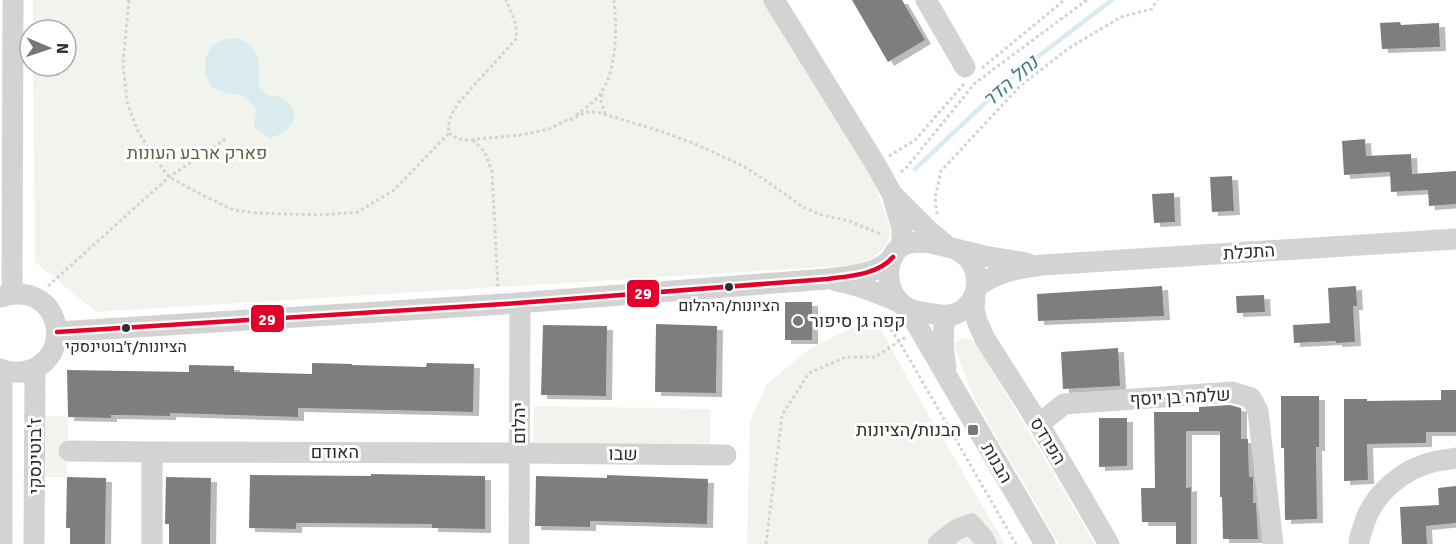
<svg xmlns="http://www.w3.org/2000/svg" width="1456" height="544" viewBox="0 0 1456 544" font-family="Signika,Heebo,sans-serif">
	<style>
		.green { fill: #f1f4ec }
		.water { fill: #daebf0 }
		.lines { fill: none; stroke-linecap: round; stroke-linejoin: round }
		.stream { stroke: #daebf0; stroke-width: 4.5 }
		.building { fill: #7e7e7e; filter: url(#shadow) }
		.path { stroke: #d3d3d3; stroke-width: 3; stroke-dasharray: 3 3; stroke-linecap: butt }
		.minor { stroke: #d3d3d3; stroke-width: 21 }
		.bus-1-casing { stroke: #fff; stroke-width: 9 }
		.bus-1 { stroke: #e4002b; stroke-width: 4.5 }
		.bus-dot { fill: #2e2e2e; stroke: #fff; stroke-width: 2 }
		.poi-dot { fill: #777; stroke: #fff; stroke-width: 2 }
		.labels { text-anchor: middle; stroke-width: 6; stroke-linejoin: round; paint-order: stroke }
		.bus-label { font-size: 16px; fill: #2e2e2e; stroke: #fff }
		.park-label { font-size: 18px; fill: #58673e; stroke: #fff }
		.street-label { font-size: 18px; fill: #2e2e2e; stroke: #fff }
		.poi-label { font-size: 18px; fill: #2e2e2e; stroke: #fff; text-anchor: start }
		.water-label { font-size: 20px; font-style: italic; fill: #417a8b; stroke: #fff }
		.line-badge { stroke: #fff; stroke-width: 2 }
		.badge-label { font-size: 16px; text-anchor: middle; font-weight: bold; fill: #fff }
	</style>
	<defs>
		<filter id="shadow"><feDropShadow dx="6" dy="4" stdDeviation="0" flood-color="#0004"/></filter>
	</defs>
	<rect width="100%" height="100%" fill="#fff"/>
	<g class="green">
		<path d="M33,0H764L870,171L889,224L890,233L888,241L882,250L870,259L855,265L96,312L35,262L33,66H66V30H33Z"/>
		<path d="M864,322L880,327L910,383L1005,544H747L750,421L767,384L809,349Z"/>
		<path d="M963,338L972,340L980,350L1095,544H1059L975,400L957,354L954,343Z"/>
		<path d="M534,406L710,409V446L533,442Z"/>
		<path d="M41,415L68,417L67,477H40Z"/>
	</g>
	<path class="water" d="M239,38C261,50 260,63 259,86L267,95L277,96L291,105L295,117C290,129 283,134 270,138L254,127L256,109L245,96L227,93L212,88L206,75L205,59L212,46L222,40Z"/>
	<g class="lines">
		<path class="stream" d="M915,169L1019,71L1112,0"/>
	</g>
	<g class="building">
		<path d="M852,0H902L925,40L888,62Z"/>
		<path d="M1400,22L1401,25L1439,23L1440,47L1382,49L1380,23Z"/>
		<path d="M1365,139L1366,156L1411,154L1412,174L1456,171V204L1429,206L1428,190L1391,192L1390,172L1344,175L1342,141Z"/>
		<path d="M1232,176L1234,211L1212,212L1210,177Z"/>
		<path d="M1174,193L1175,222L1154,223L1152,194Z"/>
		<path d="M1162,286L1164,316L1038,321L1037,294Z"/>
		<path d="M1356,286L1357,306H1353L1355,342L1336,343V341L1294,343L1293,325L1330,323L1328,288Z"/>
		<path d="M1264,295L1265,312L1237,313L1236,296Z"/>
		<rect x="785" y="302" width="27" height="38"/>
		<path d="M656,324L717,326L716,393L655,392Z"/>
		<path d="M543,325L607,326L606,396L541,395Z"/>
		<path d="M1118,348L1120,386L1063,389L1061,352Z"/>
		<path d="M312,363L352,364V365L426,367L427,363L474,364L473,412L298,408V417L170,413V416L111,415V418L68,417L67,370L189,372V365L234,366V372L312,374Z"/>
		<path d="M1441,390H1456V432H1426V443L1367,444L1368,480L1344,481V399H1367V401L1441,400Z"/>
		<path d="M1281,396H1319V447H1316L1317,519L1285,520L1284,448H1281Z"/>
		<path d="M1230,405L1241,408V439H1248L1249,477H1253V503H1256L1258,539H1223L1222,497H1220V431H1186V488L1191,487V544H1176V522H1142L1141,488H1155L1154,412H1199V407Z"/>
		<path d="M1099,418H1127V466L1099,467Z"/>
		<path d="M371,474L485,476V529L432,528V524L296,523V529L249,528L250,475L371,476Z"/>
		<path d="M607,475L708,479L707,524L590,521V527L535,526L536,476L607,478Z"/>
		<path d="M67,477L106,478L105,544H70V528H66Z"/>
		<path d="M166,477L211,478L210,544H169V524H165Z"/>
		<path d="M1456,486V523L1426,526L1427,544H1402L1400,507L1439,505L1438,488Z"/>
	</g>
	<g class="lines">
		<g class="path">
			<path d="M129,0L123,64L127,102L137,129L150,152L169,177L206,197L234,210L257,213L320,215L358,212L394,190L449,133C447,120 452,114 459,102L517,38L515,22L506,0"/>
			<path d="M982,68L1061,3L1063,0"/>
			<path d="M602,94L601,101L605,113"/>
			<path d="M576,115C585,108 595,102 601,93C617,69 617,28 614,0"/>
			<path d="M570,120L586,112H597L663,132L693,143L743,166L765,180L803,207L821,215L849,221L883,235"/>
			<path d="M449,133L458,139L468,140L521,135L549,129L571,118"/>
			<path d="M473,140L485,152L492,172L498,288"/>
			<path d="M889,156L915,140L964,84"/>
			<path d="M901,172L907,167L975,83L1087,0"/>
			<path d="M937,214L935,198L941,171L1020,86L1069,48L1121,17L1152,9L1157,0"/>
			<path d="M48,286L169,177L227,138"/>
			<path d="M880,315L899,341L1016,544"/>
			<path d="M766,544L782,415L809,373L846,357H875L906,337"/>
		</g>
		<g class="minor">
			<path d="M774,0L876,165L892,194L902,228V246"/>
			<path d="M926,0L965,67"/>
			<path d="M895,197L928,230L946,245"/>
			<path d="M957,250C961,252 965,255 968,258C979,271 980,293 968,305C959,316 947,317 934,314C925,313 915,312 907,308C885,296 881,256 904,245C912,241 923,242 931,243L984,256L1027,263"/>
			<path d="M836,281C859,285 880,294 901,303"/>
			<path d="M976,288C994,272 1020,268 1042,265L1456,239"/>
			<path d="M12,294L13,0"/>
			<path d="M975,295L974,309L977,321L985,339L1039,424L1109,544"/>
			<path d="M907,308L1045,544"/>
			<path d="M57,332L504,304L827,279C848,276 878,275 893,257"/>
			<path d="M946,366C942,348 942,333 946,316"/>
			<path d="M0,369C8,372 19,373 27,371C78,357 59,278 1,297"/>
			<path d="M1039,424L1064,404L1232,392L1251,398L1258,411L1273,544"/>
			<path d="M69,451L152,452"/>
			<path d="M2,544V370"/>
			<path d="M34,544L35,369"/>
			<path d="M152,544V452L519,453L726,455"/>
			<path d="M519,544L520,303"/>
			<path d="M938,544L956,530L971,524L983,538L986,544"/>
			<path d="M1359,544C1359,536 1363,529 1365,521C1375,493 1403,469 1433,462C1440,460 1448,460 1456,458"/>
		</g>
		<defs>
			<path id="bus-1" d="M57,332L504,304L827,279C848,276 878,275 893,257"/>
		</defs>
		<use href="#bus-1" class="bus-1-casing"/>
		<use href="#bus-1" class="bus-1"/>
	</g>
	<g class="bus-dot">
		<circle cx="729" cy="287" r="5"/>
		<circle cx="126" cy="328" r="5"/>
	</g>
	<g class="poi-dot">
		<circle cx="798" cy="321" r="6"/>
		<rect x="967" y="424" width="12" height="12" rx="3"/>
	</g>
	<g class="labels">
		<g class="bus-label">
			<text x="729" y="311">הציונות/היהלום</text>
			<text x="126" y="352">הציונות/ז׳בוטינסקי</text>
		</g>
		<g class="park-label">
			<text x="197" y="159">פארק ארבע העונות</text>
		</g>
		<g class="street-label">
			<text transform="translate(1249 252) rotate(-4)" y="6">התכלת</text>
			<text transform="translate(1180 397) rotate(-3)" y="6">שלמה בן יוסף</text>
			<text transform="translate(519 423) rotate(-90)" y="6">יהלום</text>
			<text transform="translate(1048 441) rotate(59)" y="6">הפרדס</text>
			<text x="335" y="458">האודם</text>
			<text transform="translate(623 454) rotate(1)" y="6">שבו</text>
			<text transform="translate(35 456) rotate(-90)" y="6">ז'בוטינסקי</text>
			<text transform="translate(997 463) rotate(60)" y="6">הבנות</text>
		</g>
		<g class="poi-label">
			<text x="810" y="327">קפה גן סיפור</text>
			<text x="961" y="436" text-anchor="end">הבנות/הציונות</text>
		</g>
		<g class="water-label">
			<text transform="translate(1010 81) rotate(-41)" y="7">נחל הדר</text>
		</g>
	</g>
	<g class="line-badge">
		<rect x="626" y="279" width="34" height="29" rx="6" fill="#e4002b"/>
		<rect x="250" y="304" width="35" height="29" rx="6" fill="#e4002b"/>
	</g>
	<g class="badge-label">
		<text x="643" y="299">29</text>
		<text x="267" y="325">29</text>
	</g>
	<g transform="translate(48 48) rotate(92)"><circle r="28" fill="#ffffff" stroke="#ababab" stroke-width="1.5"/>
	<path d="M0-4.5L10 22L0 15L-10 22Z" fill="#777777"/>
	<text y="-9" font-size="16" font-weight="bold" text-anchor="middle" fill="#2e2e2e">N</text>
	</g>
</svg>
